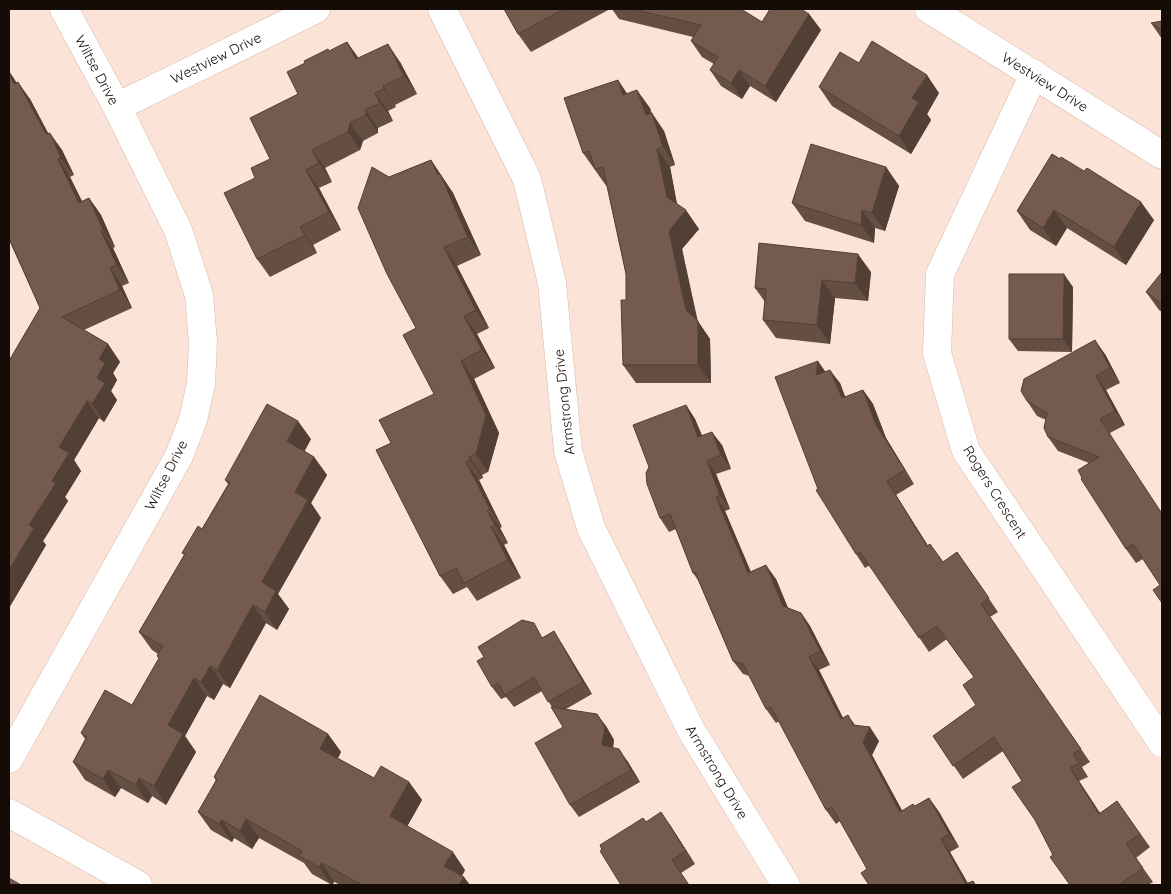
<svg xmlns="http://www.w3.org/2000/svg" width="1171" height="894" viewBox="0 0 1171 894" font-family="Quicksand,sans-serif">
	<style>
		.lines { fill: none; stroke-linecap: round; stroke-linejoin: round }
		.minor-casing { stroke: #d7b9aa; stroke-width: 29 }
		.minor { stroke: #fff; stroke-width: 28 }
		.wall { fill: #654e42 }
		.shaded-wall { fill: #524036 }
		.building { fill: #755b4d; stroke: #524036 }
		.labels { text-anchor: middle; stroke-width: 5; stroke-linejoin: round; paint-order: stroke }
		.street-label { font-size: 14px; fill: #160c07; stroke: #fff }
	</style>
	<rect width="100%" height="100%" fill="#fce3d7"/>
	<g class="lines">
		<defs>
			<g id="minor">
				<path d="M442,9L527,179L552,283L568,451L591,528L691,730L786,885"/>
				<path d="M929,9L1162,155"/>
				<path d="M1034,74L940,274L937,353L966,451L1162,743"/>
				<path d="M117,107L316,9"/>
				<path d="M9,759L179,456L193,420L201,384L203,342L199,295L178,230L117,107L64,9"/>
				<path d="M9,813L138,885"/>
			</g>
		</defs>
		<use href="#minor" class="minor-casing"/>
		<use href="#minor" class="minor"/>
	</g>
	<g class="wall">
		<path d="M504,9H610L531,52L518,34Z"/>
		<path d="M612,9H741L762,22L809,14L821,30L776,102L750,86L742,99L721,86L710,70L714,64L702,57L691,41L693,37L619,19Z"/>
		<path d="M1162,20V39L1151,23L1162,21Z"/>
		<path d="M347,42L358,58L400,62L417,94L395,105L396,107L388,111L393,121L378,128V133L363,141L360,150L325,168L332,182L319,188L341,230L313,245L317,253L270,277L257,259L255,178L270,159L330,51Z"/>
		<path d="M859,63L939,93L927,114L931,120L911,154L832,106L819,87Z"/>
		<path d="M9,71L16,83L30,99L48,133L62,150L74,175L70,177L82,201L89,198L101,215L115,247L113,248L129,283L122,286L132,308L84,330L108,344L120,362L113,373L117,380L111,391L117,400L104,422L99,418L74,460L81,471L65,497L68,501L43,541L46,545L9,608V361L40,308L9,240Z"/>
		<path d="M618,80L627,94L650,108L651,113L664,131L675,165L670,167L677,204L699,229L682,249L697,321L710,339L711,383H636L623,365L626,300V274L607,187L583,153Z"/>
		<path d="M1052,154L1154,220L1126,265L1067,228L1056,246L1030,230L1017,211Z"/>
		<path d="M431,160L453,193L481,255L457,266L489,328L477,334L495,368L474,379L499,433L488,472L482,475L483,478L479,480L502,527L500,528L508,543L504,545L521,578L477,601L467,587L453,594L440,576L391,443L434,394L416,328L389,177Z"/>
		<path d="M886,167L899,186L885,231L875,228L874,243L805,221L792,203Z"/>
		<path d="M871,272L868,301L835,298L830,344L776,338L763,320L765,302L755,288Z"/>
		<path d="M1162,272V312L1159,310L1146,292Z"/>
		<path d="M1073,287L1072,352L1018,351L1009,339Z"/>
		<path d="M1105,354L1120,383L1106,390L1125,425L1110,433L1160,585L1143,559L1136,563L1126,549L1082,478L1089,463L1058,451L1048,437L1046,420L1037,416L1027,401Z"/>
		<path d="M825,372L840,383L845,397L863,390L873,404L886,438L914,484L896,495L928,546L943,562L957,552L998,612L990,617L1090,762L1082,767L1088,777L1079,781L1100,813L1117,801L1150,847L1136,858L1153,882L1148,885H1070L1053,855L1022,781L1003,751L963,779L933,736L976,705L974,677L947,639L929,652L870,565L865,568L856,554L818,489Z"/>
		<path d="M686,405L695,419L702,435L722,445L731,469L716,474L730,509L725,511L751,572L776,579L788,608L801,613L810,626L830,665L819,670L843,718L848,715L855,725L879,741L872,755L902,811L915,806L929,798L939,812L959,847L950,852L967,883L973,881L976,885H869L867,869L840,821L836,824L826,810L779,721L776,723L766,709L750,676L743,674L733,661L698,580L693,573L676,529L669,532L660,518L649,467Z"/>
		<path d="M311,439L304,451L314,457L327,475L311,503L321,518L278,594L289,609L277,630L266,623L230,688L223,684L214,700L207,696L185,736L196,752L166,805L152,796L148,803L121,788L115,797L85,780L73,762L85,739L81,733L132,705L159,659L157,656L158,654L152,650L139,632L184,555L182,553L202,529L228,484L225,480Z"/>
		<path d="M543,637L562,644L592,694L566,709L606,726L614,740L613,748L628,762L640,782L579,817L570,805L563,727L552,707L542,691L514,707L506,697L501,699L492,687L484,657Z"/>
		<path d="M328,734L341,752L338,758L374,778L409,782L422,800L407,826L465,870L462,876L470,885H341L334,882L332,885L312,874L304,863L259,838L252,849L234,838L232,842L211,830L198,812L216,781L214,777Z"/>
		<path d="M670,825L695,864L681,873L689,885H621Z"/>
	</g>
	<g class="shaded-wall">
		<path d="M809,14L821,30L776,102L765,86Z"/>
		<path d="M347,42L360,60L356,59Z"/>
		<path d="M388,44L400,62L417,94L404,76Z"/>
		<path d="M739,70L750,86L742,99L731,83Z"/>
		<path d="M9,71L15,80L27,101L14,84L9,74Z"/>
		<path d="M927,75L939,93L927,114L931,120L911,154L899,136L912,98Z"/>
		<path d="M618,80L630,98L623,95Z"/>
		<path d="M18,82L30,99L58,152L46,134Z"/>
		<path d="M383,86L395,105L396,107L384,89Z"/>
		<path d="M637,90L650,108L655,123L652,113L664,131L675,165L663,147L646,115Z"/>
		<path d="M375,93L388,111L393,121L380,103Z"/>
		<path d="M365,110L378,128V133L366,115Z"/>
		<path d="M350,123L363,141L360,150L348,132Z"/>
		<path d="M50,133L62,150L74,175L61,158Z"/>
		<path d="M657,149L670,167L679,215L667,197Z"/>
		<path d="M312,150L325,168L332,182L319,163Z"/>
		<path d="M58,159L70,177L91,220L79,203Z"/>
		<path d="M431,160L453,193L481,255L468,237Z"/>
		<path d="M886,167L899,186L885,231L872,213Z"/>
		<path d="M306,170L319,188L341,230L329,212Z"/>
		<path d="M89,198L101,215L115,247L103,230Z"/>
		<path d="M1141,202L1154,220L1126,265L1114,247Z"/>
		<path d="M686,210L699,229L682,249L698,322V321L710,339L711,383L698,365L669,231Z"/>
		<path d="M862,210L875,228L874,243L861,225Z"/>
		<path d="M1054,210L1067,228L1056,246L1043,228Z"/>
		<path d="M300,227L313,245L317,253L305,235Z"/>
		<path d="M101,231L113,248L129,283L117,265Z"/>
		<path d="M444,247L457,266L489,328L476,310Z"/>
		<path d="M858,254L871,272L868,301L855,283Z"/>
		<path d="M110,268L122,286L132,308L120,290Z"/>
		<path d="M1064,274L1073,287L1072,352L1063,339Z"/>
		<path d="M822,280L835,298L830,344L817,325Z"/>
		<path d="M464,316L477,334L495,368L482,350Z"/>
		<path d="M1095,340L1105,354L1120,383L1110,368Z"/>
		<path d="M108,344L120,362L113,373L117,380L111,391L117,400L104,422L92,404L99,359Z"/>
		<path d="M461,361L474,379L499,433L488,472L476,454Z"/>
		<path d="M818,361L827,374L816,375Z"/>
		<path d="M830,370L840,383L851,412L842,398Z"/>
		<path d="M1096,376L1106,390L1125,425L1115,411Z"/>
		<path d="M863,390L873,404L886,438L914,484L905,470L876,425Z"/>
		<path d="M87,401L99,418L74,460L81,471L65,497L68,501L43,541L46,545L9,608V570L29,525L52,481L59,447Z"/>
		<path d="M686,405L695,419L707,451L698,437Z"/>
		<path d="M1100,419L1162,513V514Z"/>
		<path d="M298,421L311,439L300,460L287,441Z"/>
		<path d="M712,432L722,445L731,469L721,455Z"/>
		<path d="M314,457L327,475L311,503L321,518L278,594L289,609L277,630L265,612L262,582L295,492Z"/>
		<path d="M469,457L482,475L483,478L470,460Z"/>
		<path d="M707,461L716,474L730,509L720,495Z"/>
		<path d="M466,462L479,480L502,527L490,509Z"/>
		<path d="M887,481L896,495L937,560L927,546Z"/>
		<path d="M716,497L725,511L757,587L748,573Z"/>
		<path d="M487,510L500,528L508,543L495,525Z"/>
		<path d="M491,527L504,545L521,578L508,560Z"/>
		<path d="M766,565L776,579L793,620L783,606Z"/>
		<path d="M253,605L266,623L230,688L217,670Z"/>
		<path d="M801,613L810,626L830,665L820,651Z"/>
		<path d="M554,631L562,644L592,694L583,682Z"/>
		<path d="M809,657L819,670L850,732L841,719Z"/>
		<path d="M210,666L223,684L214,700L201,682Z"/>
		<path d="M194,678L207,696L185,736L196,752L166,805L154,786L168,725Z"/>
		<path d="M597,714L606,726L614,740L611,758L602,745Z"/>
		<path d="M870,727L879,741L872,755L910,825L900,812L863,742Z"/>
		<path d="M328,734L341,752L333,767L320,749Z"/>
		<path d="M619,749L628,762L640,782L631,770Z"/>
		<path d="M1070,768L1079,781L1109,827L1099,814Z"/>
		<path d="M108,770L121,788L115,797L103,779Z"/>
		<path d="M139,778L152,796L148,803L136,785Z"/>
		<path d="M409,782L422,800L403,834L390,816Z"/>
		<path d="M929,798L939,812L959,847L949,834Z"/>
		<path d="M661,812L670,825L695,864L686,851Z"/>
		<path d="M246,819L259,838L252,849L240,831Z"/>
		<path d="M222,820L234,838L232,842L219,824Z"/>
		<path d="M941,839L950,852L969,885H967Z"/>
		<path d="M453,852L465,870L457,884L444,866Z"/>
		<path d="M322,863L334,882L332,885L319,867Z"/>
		<path d="M464,877L470,885H459Z"/>
	</g>
	<g class="building">
		<path d="M504,9H564L518,34Z"/>
		<path d="M632,9H741L762,22L770,9H801L809,14L765,86L739,70L731,83L710,70L718,57L691,41L701,25Z"/>
		<path d="M1162,20V30L1151,23L1162,21Z"/>
		<path d="M872,41L927,75L912,98L919,102L899,136L819,87L840,52L859,63Z"/>
		<path d="M347,42L356,59L388,44L404,76L383,86L384,89L375,93L380,103L365,110L366,115L350,123L348,132L312,150L319,163L306,170L329,212L300,227L305,235L257,259L224,193L255,178L251,168L270,159L250,118L298,94L287,72L305,63L304,61L328,49L329,51Z"/>
		<path d="M9,74L14,84L18,82L46,134L50,133L61,158L58,159L79,203L89,198L103,230L101,231L117,265L110,268L120,290L62,317L108,344L99,359L105,363L97,378L105,383L92,404L87,401L59,447L69,453L52,481L56,483L29,525L34,528L9,570V361L40,308L9,238Z"/>
		<path d="M618,80L623,95L637,90L646,115L652,113L663,147L657,149L667,197L686,210L669,231L686,310L698,321V365H623L621,300H626V274L603,167L595,169L589,151L583,153L564,98Z"/>
		<path d="M811,144L886,167L872,213L862,210L861,225L792,203Z"/>
		<path d="M1052,154L1060,159L1061,157L1084,171L1087,168L1141,202L1114,247L1054,210L1043,228L1017,211Z"/>
		<path d="M431,160L438,175L440,174L468,237L444,247L476,310L464,316L482,350L461,361L486,415L476,454L469,457L470,460L466,462L490,509L487,510L495,525L491,527L508,560L464,583L456,568L440,576L376,450L391,443L379,420L434,394L403,335L416,328L387,274L358,208L372,167L389,177Z"/>
		<path d="M759,243L858,254L855,283L822,280L817,325L763,320L766,289L755,288Z"/>
		<path d="M1162,272V304L1146,292Z"/>
		<path d="M1009,274H1064L1063,339H1009Z"/>
		<path d="M1095,340L1110,368L1096,376L1115,411L1100,419L1162,514V603L1153,590L1160,585L1133,544L1126,549L1081,479L1082,478L1078,470L1099,457L1048,437L1044,428L1047,413L1027,401L1021,391L1024,379Z"/>
		<path d="M818,361L816,375L830,370L842,398L863,390L876,425L905,470L887,481L927,546L930,544L943,562L957,552L989,598L981,604L1081,749L1073,754L1079,763L1070,768L1099,814L1117,801L1140,834L1126,844L1143,868L1119,885H1070L1050,857L1053,855L1035,820L1012,787L1022,781L994,737L953,766L933,736L976,705L963,685L974,677L937,626L919,638L860,552L856,554L816,490L818,489L775,377Z"/>
		<path d="M267,404L298,421L287,441L314,457L295,492L308,500L262,582L276,591L265,612L253,605L217,670L210,666L201,682L194,678L168,725L183,734L154,786L139,778L136,785L108,770L103,779L73,762L87,737L81,733L105,690L132,705L159,658L157,656L163,646L139,632L185,554L182,553L198,526L202,529L230,482L225,480Z"/>
		<path d="M686,405L698,437L712,432L721,455L707,461L720,495L716,497L748,573L766,565L783,606L801,613L820,651L809,657L841,719L848,715L853,725L870,727L863,742L900,812L913,804L915,806L929,798L949,834L941,839L966,884L973,881L975,885H869L861,873L867,869L832,807L826,810L771,707L766,709L743,664L733,661L695,572L693,573L670,514L660,518L647,484L646,473L649,467L633,425Z"/>
		<path d="M522,620L534,623L542,638L554,631L583,682L548,702L534,677L505,695L498,683L492,687L477,661L484,657L478,647Z"/>
		<path d="M260,695L328,734L320,749L374,778L381,766L409,782L390,816L453,852L444,866L464,877L459,885H362L322,863L319,867L299,856L302,851L246,819L240,831L222,820L219,824L198,812L217,779L214,777Z"/>
		<path d="M551,707L597,714L605,727L602,745L619,749L631,770L570,805L535,743L563,727Z"/>
		<path d="M661,812L686,851L672,860L689,885H621L600,851L602,850L600,845L643,818L646,822Z"/>
		<path d="M9,878L21,885H9Z"/>
	</g>
	<g class="labels">
		<g class="street-label">
			<text transform="translate(216 58) rotate(-26)" y="5">Westview Drive</text>
			<text transform="translate(97 70) rotate(62)" y="5">Wiltse Drive</text>
			<text transform="translate(1045 82) rotate(32)" y="5">Westview Drive</text>
			<text transform="translate(564 402) rotate(-96)" y="5">Armstrong Drive</text>
			<text transform="translate(166 475) rotate(-63)" y="5">Wiltse Drive</text>
			<text transform="translate(995 492) rotate(58)" y="5">Rogers Crescent</text>
			<text transform="translate(717 772) rotate(59)" y="5">Armstrong Drive</text>
		</g>
	</g>
	<rect width="1171" height="894" fill="none" stroke="#160c07" stroke-width="20"/>
</svg>
